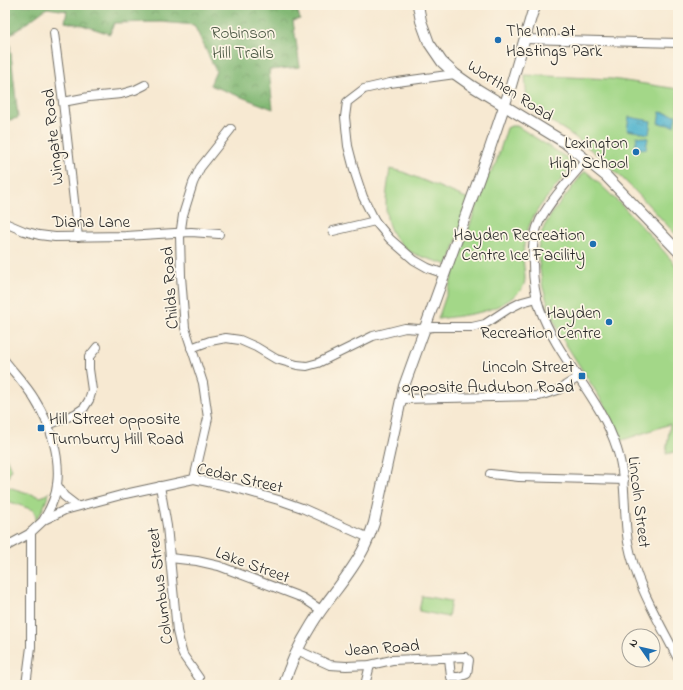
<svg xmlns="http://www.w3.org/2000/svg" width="683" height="690" viewBox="0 0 683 690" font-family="'Indie Flower',sans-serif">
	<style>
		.forest { fill: url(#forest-crowns); stroke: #567250 }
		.park { fill: #a3d788; stroke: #67815a }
		.water { fill: url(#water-ripples); stroke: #3c6e7c }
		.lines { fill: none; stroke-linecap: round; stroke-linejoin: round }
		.minor-casing { stroke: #726e65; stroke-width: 10 }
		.major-casing { stroke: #726e65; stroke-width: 12 }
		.minor { stroke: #fff; stroke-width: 8 }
		.major { stroke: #fff; stroke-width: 10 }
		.poi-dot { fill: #1f6fb2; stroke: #fcf5e5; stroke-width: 1.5 }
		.labels { text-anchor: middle; stroke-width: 3.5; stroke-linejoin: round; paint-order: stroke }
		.poi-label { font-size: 17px; fill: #2b2b2b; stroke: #fcf5e5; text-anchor: end }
		.park-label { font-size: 17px; fill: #495642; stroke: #fcf5e5 }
		.street-label { font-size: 17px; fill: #2b2b2b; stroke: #fcf5e5 }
	</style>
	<defs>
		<pattern id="forest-crowns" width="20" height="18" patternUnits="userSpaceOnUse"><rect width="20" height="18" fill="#82b874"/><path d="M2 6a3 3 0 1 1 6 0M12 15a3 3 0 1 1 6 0" fill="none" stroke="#6b965f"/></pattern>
		<pattern id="water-ripples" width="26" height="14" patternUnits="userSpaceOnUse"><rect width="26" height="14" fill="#4eb2cd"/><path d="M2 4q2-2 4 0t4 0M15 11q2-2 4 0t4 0" fill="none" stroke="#4191a7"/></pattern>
	</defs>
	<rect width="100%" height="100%" fill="#fcf5e5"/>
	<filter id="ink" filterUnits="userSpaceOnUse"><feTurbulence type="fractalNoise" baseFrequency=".025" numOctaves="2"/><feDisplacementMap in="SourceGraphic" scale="8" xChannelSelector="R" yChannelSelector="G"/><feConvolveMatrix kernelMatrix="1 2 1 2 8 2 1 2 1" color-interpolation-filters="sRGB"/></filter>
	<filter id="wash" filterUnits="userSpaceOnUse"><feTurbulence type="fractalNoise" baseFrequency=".012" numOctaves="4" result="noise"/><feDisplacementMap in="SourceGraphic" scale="16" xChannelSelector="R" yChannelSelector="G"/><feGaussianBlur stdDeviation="0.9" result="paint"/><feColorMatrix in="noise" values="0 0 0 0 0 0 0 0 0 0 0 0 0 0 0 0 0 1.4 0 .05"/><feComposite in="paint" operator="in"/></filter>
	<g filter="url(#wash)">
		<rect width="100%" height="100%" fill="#f7e9d2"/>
		<path class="forest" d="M5,5H296L300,19L293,21L300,67L269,70L273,109L210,85L216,71L194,25L161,22L114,23L110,34L82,25L65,22L67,11L47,8L9,36L18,118L5,121Z"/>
		<g class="park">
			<path d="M525,75L612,79L678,89V237C647,203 616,169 580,141C564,128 545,119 529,107L527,102Z"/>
			<path d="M511,126H517L572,161C564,183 539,201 530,224C526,233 523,247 523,257C523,264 525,271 525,278C525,287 520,292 513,297C491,314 464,315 438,319L486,178L495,166L507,128Z"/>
			<path d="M390,169L403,172L471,200L448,265C434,260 418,257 405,249C402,246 399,243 397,240C380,220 387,192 390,169Z"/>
			<path d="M584,172H587C620,202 650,234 678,268V451L666,454L670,424L620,441L607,409L560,335L548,304L543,288L539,263L538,251L540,236L545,225L551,215Z"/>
			<path d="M5,455L11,469L5,486L41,497L47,494L50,491L43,509L35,522L36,517L33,510L5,500Z"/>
			<path d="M422,596L451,601L448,617L419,611Z"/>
		</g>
		<g class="water">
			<path d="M660,112L676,115L674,126L658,123Z"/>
			<path d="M629,117L651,121L649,134L627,130Z"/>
			<path d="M637,136L648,138L646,149L635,148Z"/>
		</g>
	</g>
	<g filter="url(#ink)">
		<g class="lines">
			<defs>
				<g id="minor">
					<path d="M54,33L63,102L78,237"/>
					<path d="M524,39L678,43"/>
					<path d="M63,102L89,97L121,94L135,90L145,85"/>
					<path d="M586,160C570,179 552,198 540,220C533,234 532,249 533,264C533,280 535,295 540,309C558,359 601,398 617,449C627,480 623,512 628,542C636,585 659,621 678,659"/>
					<path d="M5,223L24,231L39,235L55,237L126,236L191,232L219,234"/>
					<path d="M333,231L375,221"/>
					<path d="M445,274L428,268L414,260L390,239L375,221L363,197L355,173L348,146L345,117L347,102L364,89L390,83L455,74"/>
					<path d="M191,348L210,341L226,338L240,340L256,347L276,359L297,365L307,366L318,363L373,336L405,328L419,329L433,327H472L485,324L508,309L522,302L537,298"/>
					<path d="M5,361C15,374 27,386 35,400C50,424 61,456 57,485C56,497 50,509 44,519"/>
					<path d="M401,399L539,396L558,390L579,377"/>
					<path d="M48,425L75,414L84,408L89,400L92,390L89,369V357L97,347"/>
					<path d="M490,474L519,477L624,480"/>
					<path d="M194,479L208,418L203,383L185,328L181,276L180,236L183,215L193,183L200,168L231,129"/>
					<path d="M57,485L64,496L77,506"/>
					<path d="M160,486L167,526L177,631L181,648L183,655L199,678"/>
					<path d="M5,547L29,534L44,520L65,510L125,494L194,479L236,488L282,501L302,508L369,538"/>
					<path d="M170,558L197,561L219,566L303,598L321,610"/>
					<path d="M297,650L330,665L346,666L370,665L392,660L465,657L469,660L467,674L459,677H451L449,658"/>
					<path d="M26,685L31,647V532"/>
					<path d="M365,685L370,665"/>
				</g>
				<g id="major">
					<path d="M418,5L421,21L429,43L442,62L455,74L472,86L564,142L606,176L678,251"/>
					<path d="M284,685C290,663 300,643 312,624C328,598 350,576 364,548C368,540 371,532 374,523L404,386L490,148L510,89L532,14L536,5"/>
				</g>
			</defs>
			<use href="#minor" class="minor-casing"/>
			<use href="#major" class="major-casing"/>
			<use href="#minor" class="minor"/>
			<use href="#major" class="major"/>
		</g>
	</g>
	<g class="poi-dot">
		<circle cx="498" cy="40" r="4"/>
		<circle cx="636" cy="152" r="4"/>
		<circle cx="593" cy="244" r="4"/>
		<circle cx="609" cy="322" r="4"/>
		<rect x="578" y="372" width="8" height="8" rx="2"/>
		<rect x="37" y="424" width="8" height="8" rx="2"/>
	</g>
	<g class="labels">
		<g class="poi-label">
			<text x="506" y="36" text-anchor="start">The Inn at<tspan x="506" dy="20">Hastings Park</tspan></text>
			<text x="628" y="148">Lexington<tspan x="628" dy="20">High School</tspan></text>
			<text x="585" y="240">Hayden Recreation<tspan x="585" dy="20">Centre Ice Facility</tspan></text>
			<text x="601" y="318">Hayden<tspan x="601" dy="20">Recreation Centre</tspan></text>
			<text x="574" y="372">Lincoln Street<tspan x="574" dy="20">opposite Audubon Road</tspan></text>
			<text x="49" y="424" text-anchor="start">Hill Street opposite<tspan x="49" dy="20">Turnburry Hill Road</tspan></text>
		</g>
		<g class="park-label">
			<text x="243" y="38">Robinson<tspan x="243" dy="20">Hill Trails</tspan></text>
		</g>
		<g class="street-label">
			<text transform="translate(511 90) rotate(33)" y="6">Worthen Road</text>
			<text transform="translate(52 137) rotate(-96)" y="6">Wingate Road</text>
			<text x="91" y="227">Diana Lane</text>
			<text transform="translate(169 288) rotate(-94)" y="6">Childs Road</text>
			<text transform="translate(240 477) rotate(13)" y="6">Cedar Street</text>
			<text transform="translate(640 502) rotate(83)" y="6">Lincoln Street</text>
			<text transform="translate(253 564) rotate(20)" y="6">Lake Street</text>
			<text transform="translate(159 586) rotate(-97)" y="6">Columbus Street</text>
			<text transform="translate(382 647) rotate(-4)" y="6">Jean Road</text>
		</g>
	</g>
	<rect width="683" height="690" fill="none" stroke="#fcf5e5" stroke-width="20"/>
	<g transform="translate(641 648) rotate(304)"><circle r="19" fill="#fcf5e5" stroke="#a8a49b"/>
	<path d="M0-3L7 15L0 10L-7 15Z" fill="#1f6fb2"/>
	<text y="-6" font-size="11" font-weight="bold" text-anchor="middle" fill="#2b2b2b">N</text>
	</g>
</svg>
